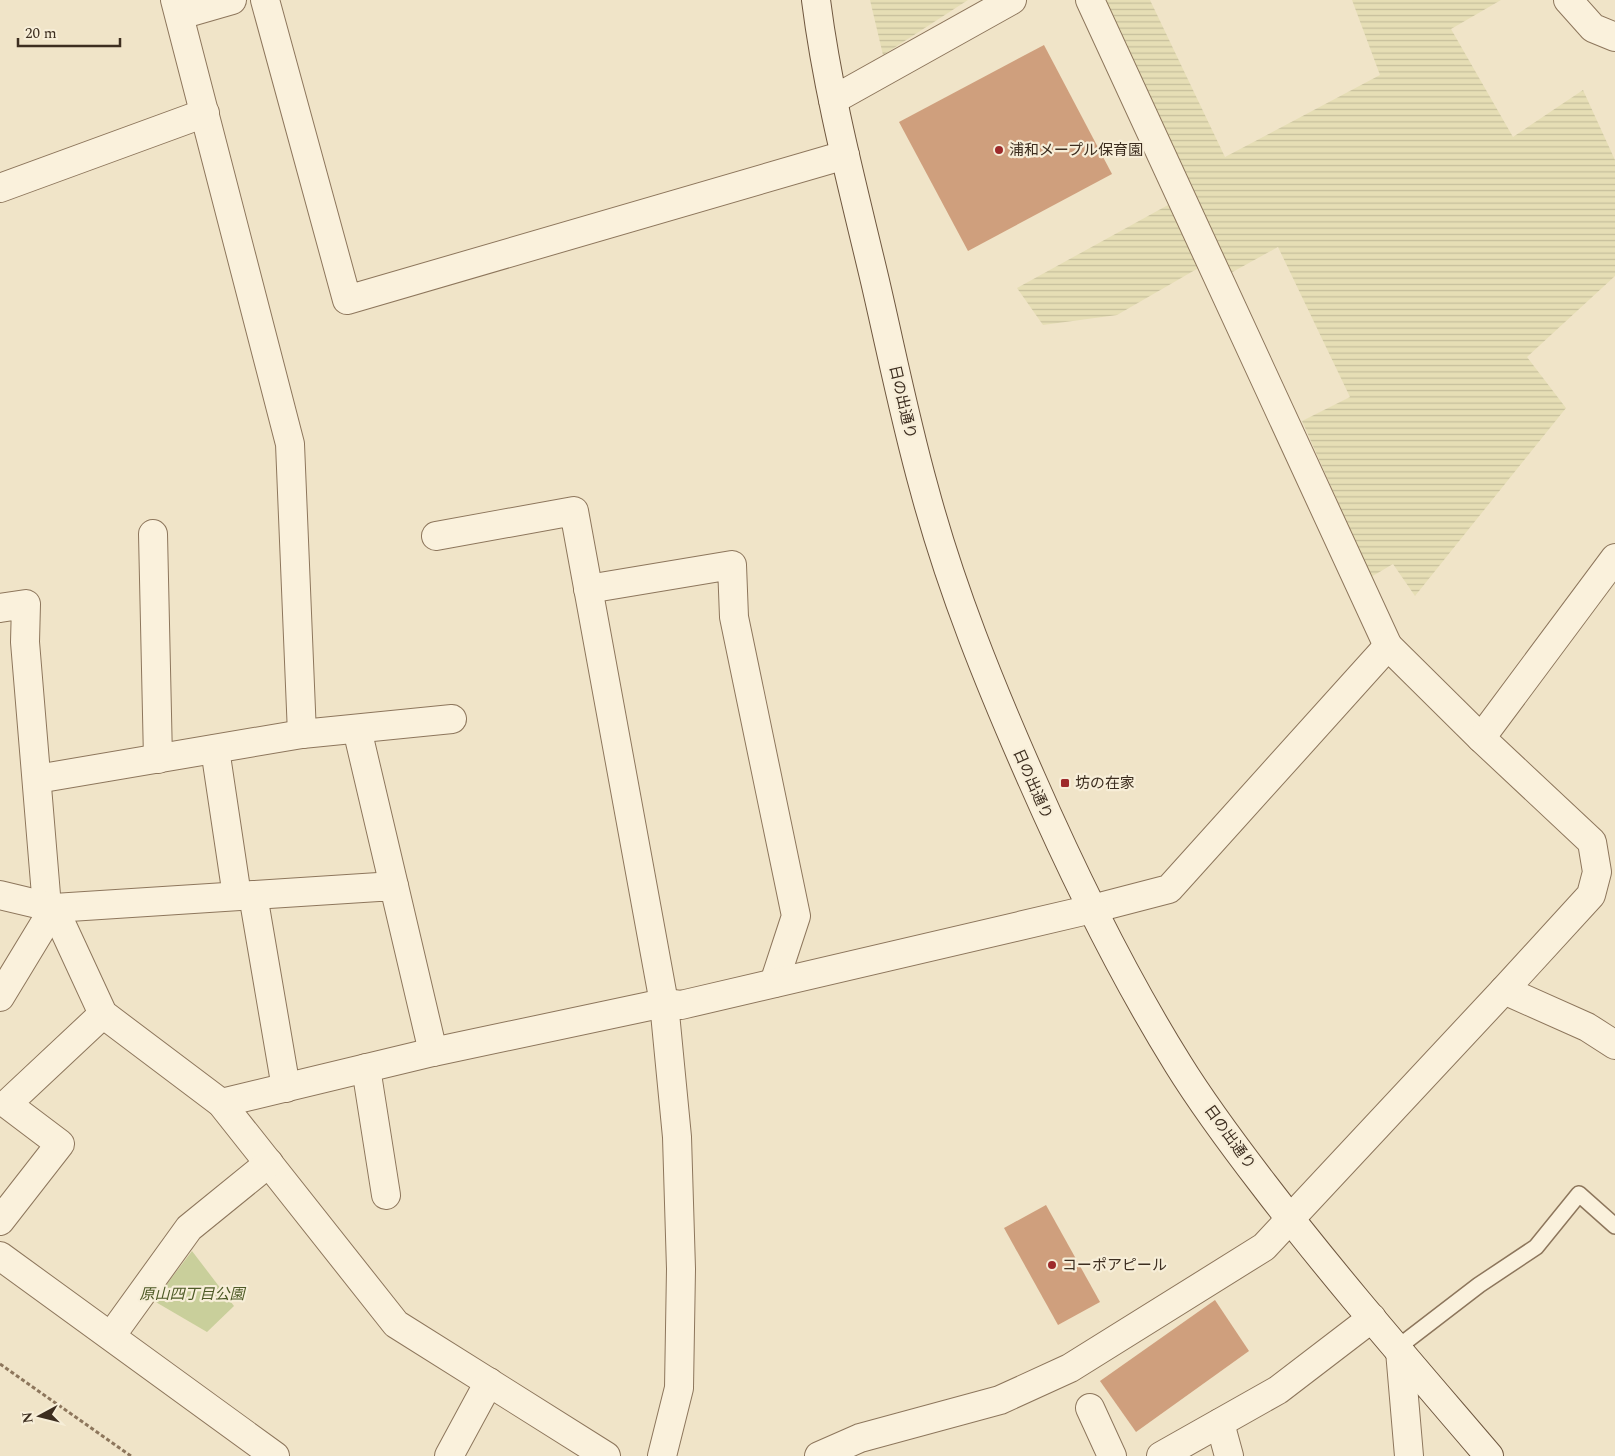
<svg xmlns="http://www.w3.org/2000/svg" width="1615" height="1456" viewBox="0 0 1615 1456" font-family="Spectral,'Noto Sans JP',serif">
	<style>
		.farmland { fill: url(#farmland-rules) }
		.green { fill: #c9cf9b }
		.building { fill: #cf9f7d }
		.lines { fill: none; stroke-linecap: round; stroke-linejoin: round }
		.lane-casing { stroke: #8d765c; stroke-width: 18 }
		.street-casing { stroke: #8d765c; stroke-width: 30 }
		.secondary-casing { stroke: #6f573f; stroke-width: 30 }
		.path { stroke: #8d765c; stroke-width: 3; stroke-dasharray: 4 2.5; stroke-linecap: butt }
		.lane { stroke: #faf1dc; stroke-width: 15 }
		.street { stroke: #faf1dc; stroke-width: 28 }
		.secondary { stroke: #faf1dc; stroke-width: 28 }
		.poi-dot { fill: #9e2a2b; stroke: #f7eed8; stroke-width: 2 }
		.labels { text-anchor: middle; stroke-width: 4.5; stroke-linejoin: round; paint-order: stroke }
		.poi-label { font-size: 15px; fill: #3d2e20; stroke: #f7eed8; text-anchor: start }
		.street-label { font-size: 15px; fill: #3d2e20; stroke: #f7eed8 }
		.park-label { font-size: 15px; font-style: italic; fill: #4d5a26; stroke: #f7eed8 }
	</style>
	<defs>
		<pattern id="farmland-rules" width="6" height="5" patternUnits="userSpaceOnUse" patternTransform="scale(1.25)"><rect width="6" height="5" fill="#e6deb5"/><path d="M0 2.5h6" fill="none" stroke="#c6bf9b"/></pattern>
	</defs>
	<rect width="100%" height="100%" fill="#f0e4c8"/>
	<g class="farmland">
		<path d="M870,0H968L883,55Z"/>
		<path d="M1100,0H1150L1225,157L1380,75L1352,0H1501L1451,29L1513,137L1583,90L1615,160V276L1527,357L1566,408L1415,596L1393,564L1371,577L1302,421L1350,397L1278,247L1227,275Z"/>
		<path d="M1168,205L1202,266L1117,315L1043,325L1017,288Z"/>
	</g>
	<path class="green" d="M192,1251L234,1306L207,1332L154,1301Z"/>
	<g class="building">
		<path d="M1044,45L1112,174L968,251L899,122Z"/>
		<path d="M1046,1205L1100,1302L1058,1325L1004,1228Z"/>
		<path d="M1215,1300L1249,1351L1136,1432L1100,1381Z"/>
	</g>
	<g class="lines">
		<defs>
			<path id="lane" d="M1397,1348L1479,1285L1536,1247L1579,1194L1615,1226"/>
			<g id="street">
				<path d="M175,0L290,444L302,734"/>
				<path d="M265,0L347,300L845,155"/>
				<path d="M1090,0L1388,646"/>
				<path d="M1568,0L1593,28L1615,37"/>
				<path d="M180,15L232,0"/>
				<path d="M833,100L1012,0"/>
				<path d="M0,188L205,113"/>
				<path d="M153,534L158,759"/>
				<path d="M436,536L574,511L664,1003L677,1137L681,1269L679,1388L662,1456"/>
				<path d="M588,589L732,565L734,617L796,916L774,983"/>
				<path d="M0,608L26,604L25,642L47,907"/>
				<path d="M357,729L394,886"/>
				<path d="M215,749L237,896"/>
				<path d="M37,779L302,734L452,719"/>
				<path d="M0,895L54,908L103,1014L221,1103L396,1324L606,1456"/>
				<path d="M253,895L286,1088"/>
				<path d="M1504,990L1587,1027L1615,1045"/>
				<path d="M0,997L54,908L394,886L433,1052"/>
				<path d="M366,1068L386,1195"/>
				<path d="M221,1103L433,1052L664,1003L681,1005L1092,909L1169,889L1388,646L1481,738L1615,558"/>
				<path d="M0,1221L60,1144L7,1104L103,1014"/>
				<path d="M0,1256L275,1456"/>
				<path d="M111,1336L189,1228L269,1163"/>
				<path d="M1400,1351L1409,1456"/>
				<path d="M1090,1408L1112,1456"/>
				<path d="M1220,1423L1229,1456"/>
				<path d="M449,1456L489,1382"/>
				<path d="M819,1456L860,1438L1000,1400L1070,1368L1264,1247L1504,990L1591,895L1597,872L1592,842L1481,738"/>
				<path d="M1161,1456L1278,1390L1372,1318"/>
			</g>
			<path id="secondary" d="M816,0C828,95 853,188 875,281C891,350 905,420 924,488C951,589 990,685 1032,780C1075,878 1122,974 1178,1064C1204,1106 1234,1146 1264,1185C1335,1278 1413,1367 1489,1456"/>
		</defs>
		<use href="#lane" class="lane-casing"/>
		<use href="#street" class="street-casing"/>
		<use href="#secondary" class="secondary-casing"/>
		<path class="path" d="M0,1364L131,1456"/>
		<use href="#lane" class="lane"/>
		<use href="#street" class="street"/>
		<use href="#secondary" class="secondary"/>
	</g>
	<g class="poi-dot">
		<circle cx="999" cy="150" r="5"/>
		<rect x="1060" y="778" width="10" height="10" rx="2.5"/>
		<circle cx="1052" cy="1265" r="5"/>
	</g>
	<g class="labels">
		<g class="poi-label">
			<text x="1009" y="155">浦和メープル保育園</text>
			<text x="1075" y="788">坊の在家</text>
			<text x="1062" y="1270">コーポアピール</text>
		</g>
		<g class="street-label">
			<text transform="translate(903 402) rotate(77)" y="5">日の出通り</text>
			<text transform="translate(1033 784) rotate(66)" y="5">日の出通り</text>
			<text transform="translate(1230 1137) rotate(54)" y="5">日の出通り</text>
		</g>
		<g class="park-label">
			<text x="192" y="1299">原山四丁目公園</text>
		</g>
	</g>
	<g transform="translate(40 1416) rotate(263)" stroke="#f7eed8" stroke-width="4" paint-order="stroke">
	<path d="M0-4L9 19L0 12L-9 19Z" fill="#3d2e20"/>
	<text y="-8" font-size="14" font-weight="bold" text-anchor="middle" fill="#3d2e20">N</text>
	</g>
	<path d="M18 38v8h102v-8" fill="none" stroke="#3d2e20" stroke-width="2.5"/>
	<text x="25" y="38" font-size="15" fill="#3d2e20" stroke="#f7eed8" stroke-width="4" paint-order="stroke">20 m</text>
</svg>
